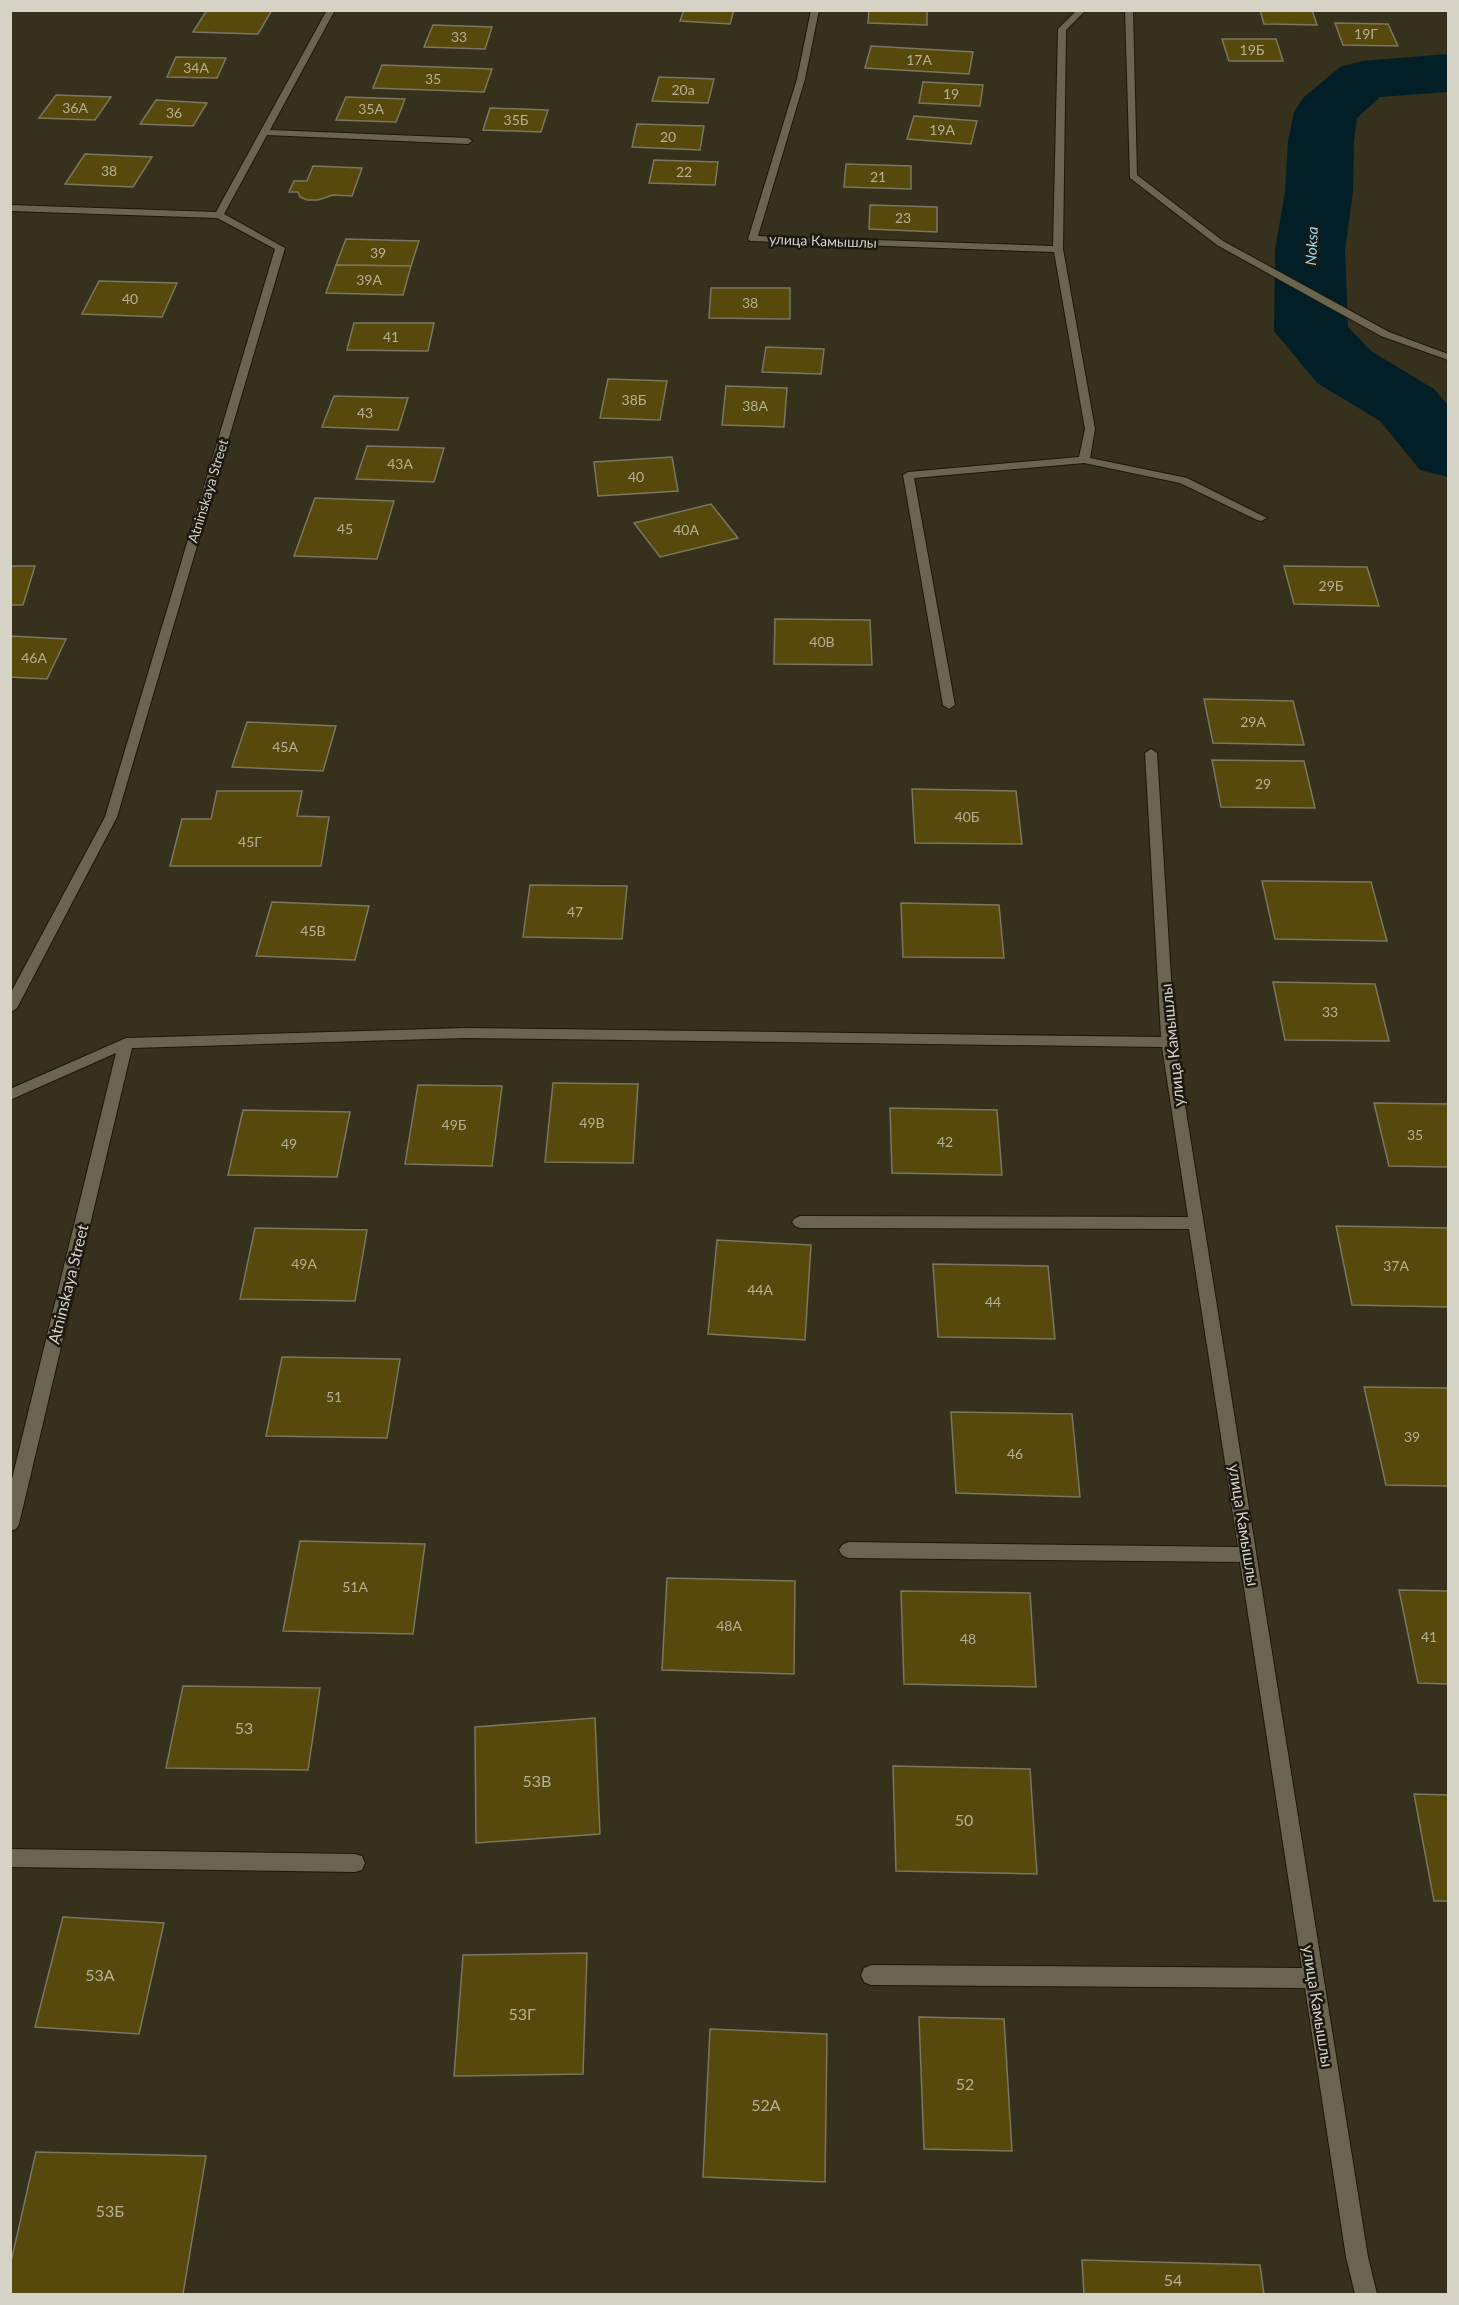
<svg xmlns="http://www.w3.org/2000/svg" width="1459" height="2305" viewBox="0 0 1459 2305" font-family="Lato,sans-serif">
	<style>
		.lines { fill: none; stroke-linecap: round; stroke-linejoin: round }
		.river { fill: #021f28; fill-rule: evenodd }
		.building { fill: #56490b; stroke: #7b7660; stroke-width: 1.5 }
		.minor-casing { stroke: #1d1806; stroke-width: 2 }
		.minor { fill: #6a6550; fill-rule: evenodd }
		.labels { text-anchor: middle; stroke-width: 5; stroke-linejoin: round; paint-order: stroke }
		.number-label { font-size: 14px; fill: #b5b097 }
		.far-street-label { font-size: 14px; fill: #d5d2c6; stroke: #1a1810 }
		.far-water-label { font-size: 15px; font-style: italic; fill: #97ddf4; stroke: #1a1810 }
		.street-label { font-size: 16px; fill: #d5d2c6; stroke: #1a1810 }
		.near-number-label { font-size: 16px; fill: #b5b097 }
	</style>
	<rect width="100%" height="100%" fill="#35311d"/>
	<g class="lines">
		<path class="river" d="M1448,54V92L1380,97L1357,118L1354,141L1353,192L1345,250L1348,327L1371,351L1434,389L1448,405V477L1420,470L1380,421L1317,383L1274,331L1275,250L1285,192L1288,141L1294,112L1303,98L1340,67L1362,61Z"/>
	</g>
	<g class="building">
		<path d="M207,10H272L258,34L193,32Z"/>
		<path d="M684,10H734L730,24L680,21Z"/>
		<path d="M869,10H927V25L868,23Z"/>
		<path d="M1260,10H1312L1317,25L1264,24Z"/>
		<path d="M1335,23L1388,24L1398,46L1343,45Z"/>
		<path d="M433,25L492,27L485,49L424,47Z"/>
		<path d="M1222,39H1276L1283,61H1229Z"/>
		<path d="M871,46L973,52L969,74L865,68Z"/>
		<path d="M176,57L226,58L217,78L167,77Z"/>
		<path d="M382,65L492,69L484,92L373,88Z"/>
		<path d="M659,77L714,79L708,103L652,101Z"/>
		<path d="M923,82L983,85L980,106L919,103Z"/>
		<path d="M56,95L111,97L95,120L39,118Z"/>
		<path d="M346,97L405,99L396,122L336,120Z"/>
		<path d="M156,100L207,103L193,126L140,124Z"/>
		<path d="M490,108L548,110L541,132L483,130Z"/>
		<path d="M914,116L977,121L971,144L907,139Z"/>
		<path d="M637,124L704,126L700,150L632,147Z"/>
		<path d="M85,154L152,157L133,187L65,184Z"/>
		<path d="M654,160L718,162L715,185L649,183Z"/>
		<path d="M846,164L911,166V189L844,187Z"/>
		<path d="M313,166L362,168L352,196L333,195L318,200H307L300,197L298,192H289L294,181H307Z"/>
		<path d="M870,205L937,207V232L869,229Z"/>
		<path d="M346,239L419,241L411,266L336,265Z"/>
		<path d="M336,265L411,266L403,295L326,293Z"/>
		<path d="M99,281L177,283L162,317L82,314Z"/>
		<path d="M711,288H790V319L709,318Z"/>
		<path d="M354,323H434L428,351L347,350Z"/>
		<path d="M766,347L824,349L821,374L762,372Z"/>
		<path d="M608,379L667,381L660,420L600,418Z"/>
		<path d="M726,386L787,388L784,427L722,425Z"/>
		<path d="M334,396L408,398L398,430L322,427Z"/>
		<path d="M367,446L444,448L434,482L356,479Z"/>
		<path d="M672,457L678,491L598,496L594,462Z"/>
		<path d="M315,498L394,501L377,559L294,556Z"/>
		<path d="M711,504L738,538L660,557L634,523Z"/>
		<path d="M10,566H35L23,605H10Z"/>
		<path d="M1284,566L1367,567L1379,606L1294,604Z"/>
		<path d="M775,619L870,620L872,665L774,664Z"/>
		<path d="M10,636L66,639L47,679L10,677Z"/>
		<path d="M1204,699L1293,701L1304,745L1213,743Z"/>
		<path d="M247,722L336,726L323,771L232,767Z"/>
		<path d="M1212,760L1304,761L1315,808L1221,807Z"/>
		<path d="M912,789L1016,791L1022,844L915,843Z"/>
		<path d="M217,791H302L297,816L329,817L321,866H170L182,819H211Z"/>
		<path d="M1262,881L1371,882L1387,941L1275,939Z"/>
		<path d="M530,885L627,886L622,939L523,937Z"/>
		<path d="M272,902L369,906L355,960L256,956Z"/>
		<path d="M901,903L999,905L1004,958L903,957Z"/>
		<path d="M1273,982L1375,984L1389,1041L1285,1040Z"/>
		<path d="M553,1083L638,1084L633,1163L545,1162Z"/>
		<path d="M418,1085L502,1086L492,1166L405,1164Z"/>
		<path d="M1374,1103L1448,1104V1167L1389,1166Z"/>
		<path d="M890,1108L997,1110L1002,1175L892,1173Z"/>
		<path d="M243,1110L350,1112L337,1177L228,1175Z"/>
		<path d="M1336,1226L1448,1228V1307L1352,1305Z"/>
		<path d="M255,1228L367,1230L355,1301L240,1299Z"/>
		<path d="M717,1240L811,1245L805,1340L708,1334Z"/>
		<path d="M933,1264L1048,1266L1055,1339L938,1337Z"/>
		<path d="M282,1357L400,1359L387,1438L266,1436Z"/>
		<path d="M1364,1387L1448,1388V1486L1386,1485Z"/>
		<path d="M951,1412L1072,1414L1080,1497L956,1493Z"/>
		<path d="M300,1541L425,1544L413,1634L283,1631Z"/>
		<path d="M667,1578L795,1581L794,1674L662,1670Z"/>
		<path d="M1399,1590L1448,1591V1684L1418,1683Z"/>
		<path d="M901,1591L1030,1593L1036,1687L904,1684Z"/>
		<path d="M183,1686L320,1688L308,1770L166,1768Z"/>
		<path d="M595,1718L600,1834L476,1843L475,1727Z"/>
		<path d="M893,1766L1030,1769L1037,1874L896,1871Z"/>
		<path d="M1414,1794L1448,1795V1901H1434Z"/>
		<path d="M63,1917L164,1923L139,2034L35,2027Z"/>
		<path d="M587,1953L583,2074L454,2076L463,1955Z"/>
		<path d="M919,2017L1004,2019L1012,2151L924,2149Z"/>
		<path d="M710,2029L827,2034L825,2182L703,2177Z"/>
		<path d="M36,2152L206,2156L183,2294H10V2266Z"/>
		<path d="M1082,2260L1260,2265L1264,2294H1084Z"/>
	</g>
	<g class="lines">
		<defs>
			<g id="minor">
				<path d="M327,10H335L270,130L468,138L472,141L468,144L267,135L224,214L285,248L117,817L17,1008L10,1013V994L105,817L275,249L217,218L10,211V205L216,212Z"/>
				<path d="M811,10H819L805,79L758,236L1053,246L1058,29L1077,10H1086L1066,30L1063,249L1095,429L1090,458L1187,478L1267,518L1261,521L1257,520L1180,483L1084,463L914,478L955,705L949,709L943,705L903,475L908,472L1079,457L1085,429L1054,252L750,241L748,239L797,79Z"/>
				<path d="M1125,10H1133L1137,175L1223,241L1389,332L1448,354V360L1381,336L1217,245L1130,178Z"/>
				<path d="M1151,749L1157,753L1175,1042L1368,2257L1377,2294H1355L1346,2257L1305,1988L871,1985L864,1982L861,1975L864,1968L871,1965L1302,1968L1240,1562L848,1558L842,1555L839,1550L842,1545L848,1542L1238,1547L1189,1229L800,1228L795,1226L792,1222L795,1218L800,1216L1188,1217L1162,1047L465,1038L132,1048L19,1524L16,1529L10,1531V1487L116,1053L10,1100V1089L126,1038L465,1028L1161,1037L1145,753Z"/>
				<path d="M10,1849L355,1854L362,1856L365,1863L362,1870L355,1872L10,1867Z"/>
			</g>
		</defs>
		<use href="#minor" class="minor-casing"/>
		<use href="#minor" class="minor"/>
	</g>
	<g class="labels">
		<g class="number-label">
			<text x="1366" y="39">19Г</text>
			<text x="459" y="42">33</text>
			<text x="1252" y="55">19Б</text>
			<text x="919" y="65">17А</text>
			<text x="196" y="73">34А</text>
			<text x="433" y="84">35</text>
			<text x="683" y="95">20а</text>
			<text x="951" y="99">19</text>
			<text x="75" y="113">36А</text>
			<text x="371" y="114">35А</text>
			<text x="174" y="118">36</text>
			<text x="516" y="125">35Б</text>
			<text x="942" y="135">19А</text>
			<text x="668" y="142">20</text>
			<text x="109" y="176">38</text>
			<text x="684" y="177">22</text>
			<text x="878" y="182">21</text>
			<text x="903" y="223">23</text>
			<text x="378" y="258">39</text>
			<text x="369" y="285">39А</text>
			<text x="130" y="304">40</text>
			<text x="750" y="308">38</text>
			<text x="391" y="342">41</text>
			<text x="634" y="405">38Б</text>
			<text x="755" y="411">38А</text>
			<text x="365" y="418">43</text>
			<text x="400" y="469">43А</text>
			<text x="636" y="482">40</text>
			<text x="345" y="534">45</text>
			<text x="686" y="535">40А</text>
			<text x="1331" y="591">29Б</text>
			<text x="822" y="647">40В</text>
			<text x="34" y="663">46А</text>
			<text x="1253" y="727">29А</text>
			<text x="285" y="752">45А</text>
			<text x="1263" y="789">29</text>
			<text x="967" y="822">40Б</text>
			<text x="250" y="847">45Г</text>
			<text x="575" y="917">47</text>
			<text x="313" y="936">45В</text>
			<text x="1330" y="1017">33</text>
			<text x="592" y="1128">49В</text>
			<text x="454" y="1130">49Б</text>
			<text x="1415" y="1140">35</text>
			<text x="945" y="1147">42</text>
			<text x="289" y="1149">49</text>
			<text x="304" y="1269">49А</text>
			<text x="1396" y="1271">37А</text>
			<text x="760" y="1295">44А</text>
			<text x="993" y="1307">44</text>
			<text x="334" y="1402">51</text>
			<text x="1412" y="1442">39</text>
			<text x="1015" y="1459">46</text>
			<text x="355" y="1592">51А</text>
			<text x="729" y="1631">48А</text>
			<text x="1429" y="1642">41</text>
			<text x="968" y="1644">48</text>
		</g>
		<g class="far-street-label">
			<text transform="translate(823 241) rotate(2)" y="5">улица Камышлы</text>
			<text transform="translate(208 491) rotate(-73)" y="5">Atninskaya Street</text>
		</g>
		<g class="far-water-label">
			<text transform="translate(1312 246) rotate(-87)" y="5">Noksa</text>
		</g>
		<g class="street-label">
			<text transform="translate(1172 1045) rotate(-96)" y="6">улица Камышлы</text>
			<text transform="translate(68 1284) rotate(-76)" y="6">Atninskaya Street</text>
			<text transform="translate(1244 1525) rotate(81)" y="6">улица Камышлы</text>
			<text transform="translate(1318 2006) rotate(81)" y="6">улица Камышлы</text>
		</g>
		<g class="near-number-label">
			<text x="244" y="1734">53</text>
			<text x="537" y="1787">53В</text>
			<text x="964" y="1826">50</text>
			<text x="100" y="1981">53А</text>
			<text x="522" y="2020">53Г</text>
			<text x="965" y="2090">52</text>
			<text x="766" y="2111">52А</text>
			<text x="110" y="2217">53Б</text>
			<text x="1173" y="2286">54</text>
		</g>
	</g>
	<rect width="1459" height="2305" fill="none" stroke="#d5d2c6" stroke-width="24"/>
</svg>
